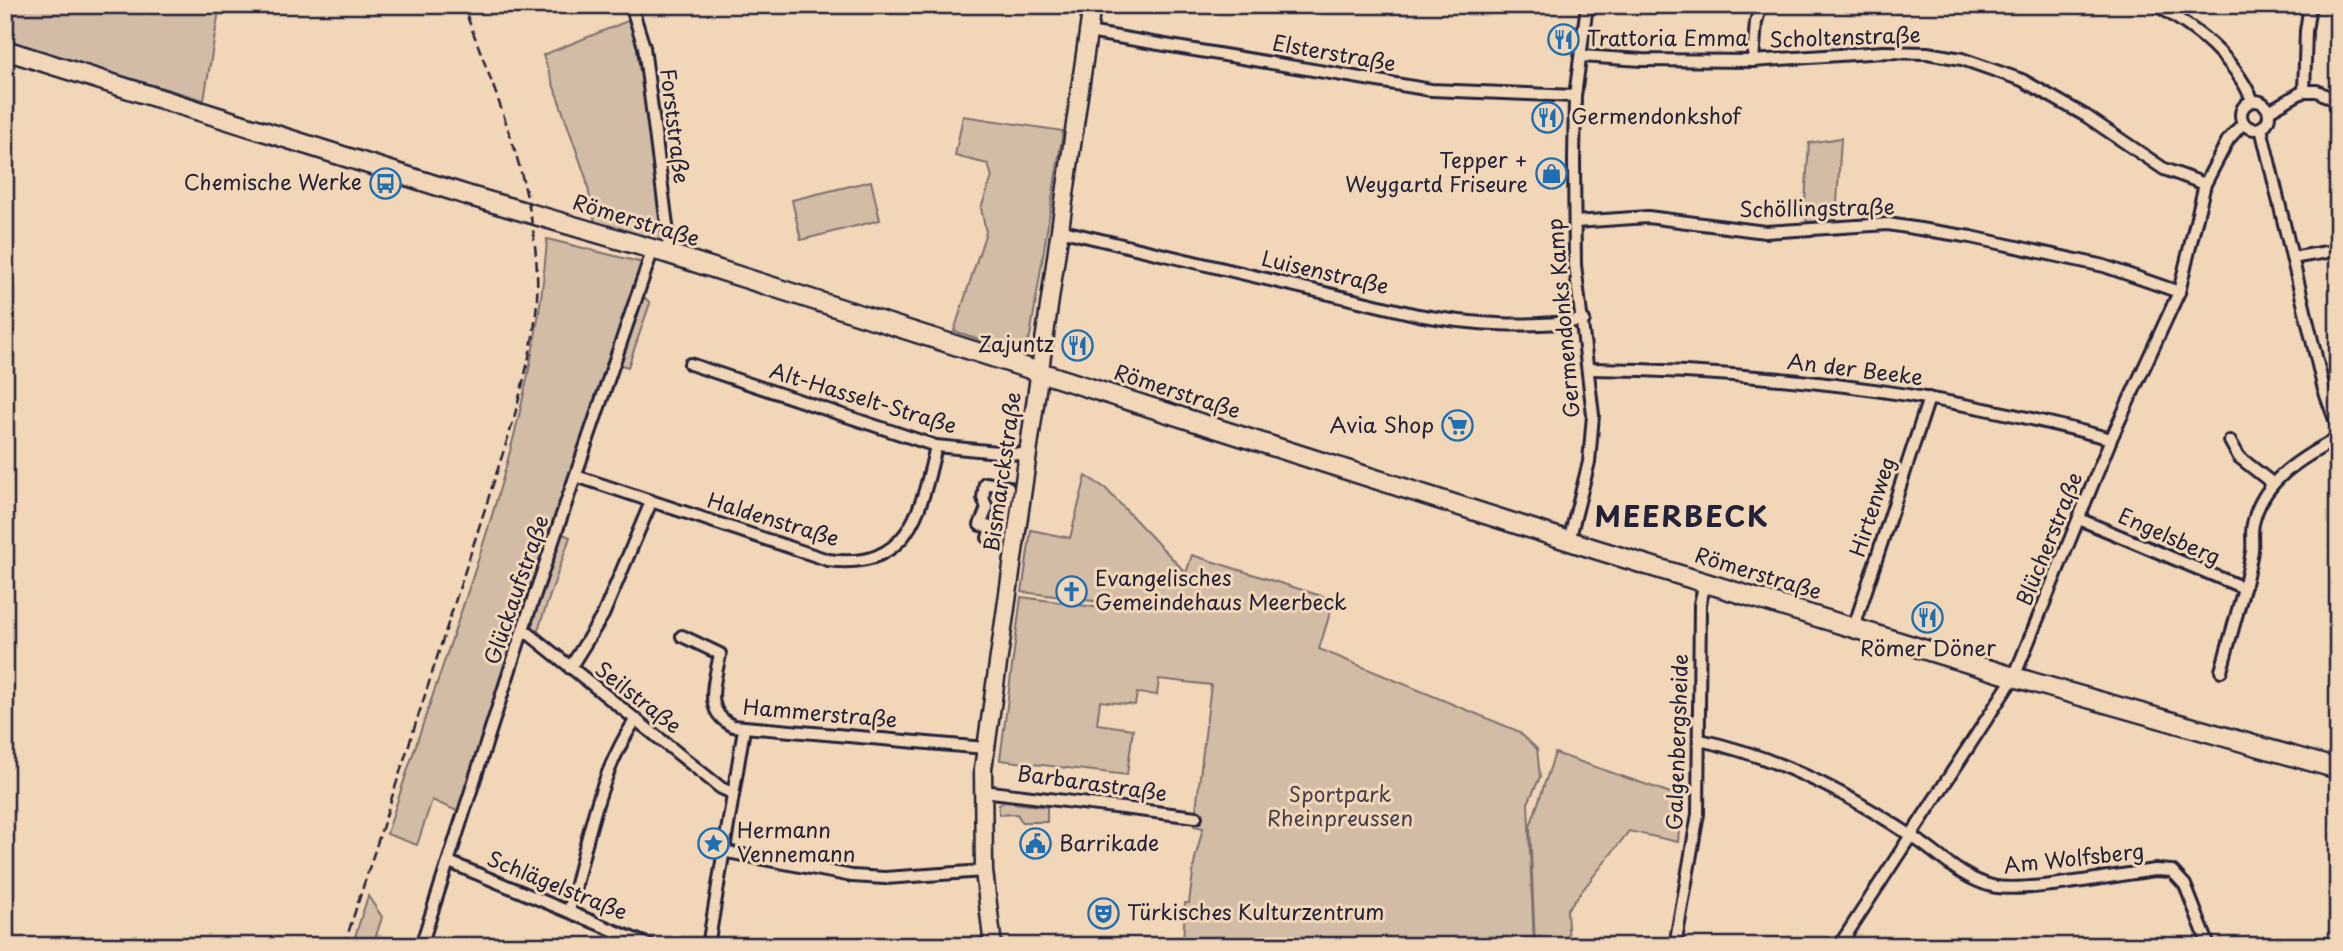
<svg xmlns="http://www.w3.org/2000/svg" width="2343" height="951" viewBox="0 0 2343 951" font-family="'Playpen Sans',sans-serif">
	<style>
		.green { fill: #d3bca6; stroke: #7a6f70; stroke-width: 2 }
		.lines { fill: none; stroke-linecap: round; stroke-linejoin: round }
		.street-casing { stroke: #22223b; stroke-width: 16 }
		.secondary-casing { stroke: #22223b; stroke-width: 21 }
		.primary-casing { stroke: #22223b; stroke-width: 23 }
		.street { stroke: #f1d6b8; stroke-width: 10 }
		.secondary { stroke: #f1d6b8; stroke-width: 16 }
		.primary { stroke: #f1d6b8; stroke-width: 18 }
		.rail { stroke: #22223b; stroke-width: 2.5; stroke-dasharray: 10 5; stroke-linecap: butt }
		.labels { text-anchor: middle; stroke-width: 6; stroke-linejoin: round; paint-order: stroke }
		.street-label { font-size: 21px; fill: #22223b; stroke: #f1d6b8 }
		.poi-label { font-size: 21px; fill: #22223b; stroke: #f1d6b8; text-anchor: start }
		.park-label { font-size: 21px; fill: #454150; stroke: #f1d6b8 }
		.district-label { font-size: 28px; font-weight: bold; letter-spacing: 2px; fill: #22223b; stroke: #f1d6b8 }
	</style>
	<rect width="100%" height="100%" fill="#f1d6b8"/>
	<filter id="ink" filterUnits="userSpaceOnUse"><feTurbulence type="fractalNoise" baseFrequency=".0143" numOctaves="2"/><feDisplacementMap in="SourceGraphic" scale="14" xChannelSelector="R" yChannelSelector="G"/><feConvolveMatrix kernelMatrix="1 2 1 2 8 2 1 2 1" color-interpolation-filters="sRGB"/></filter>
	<g filter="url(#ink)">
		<g class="green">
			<path d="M5,5H220L204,100L5,42Z"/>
			<path d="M630,20L639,48L664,241L659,243L596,227L586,178L543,55Z"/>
			<path d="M963,116L1063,131L1030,337L1024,347L1015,351L954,331L986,232L981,208L992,177L988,164L955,156Z"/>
			<path d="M1841,138L1836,220L1808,222L1804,216L1809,143Z"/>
			<path d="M871,181L880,220L801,240L792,200Z"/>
			<path d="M547,239L643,263L459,812L432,800L417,845L387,834C447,639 533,445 547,239Z"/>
			<path d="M645,298L650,303L628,367L618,364L639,300Z"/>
			<path d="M1086,476L1105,488L1186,573L1192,555L1334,600L1319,649L1518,731L1537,749L1540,777L1528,803L1534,946H1183L1185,903H1189L1195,859L1203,828L1194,826L1211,685L1159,679L1157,695L1137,693L1135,705L1100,701L1097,724L1133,729L1127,775L1000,760L1021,597L1109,609V603L1022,592L1031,530L1070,538Z"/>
			<path d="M561,533L570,537L538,630L534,632L532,618Z"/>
			<path d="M1555,753L1682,797L1678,842L1629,831L1567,910L1569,946H1535L1530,827Z"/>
			<path d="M1004,802L1047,807V822H1022L1017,814L999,815V805Z"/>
			<path d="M368,896L382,917L373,946H352Z"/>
		</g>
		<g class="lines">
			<defs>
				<g id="street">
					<path d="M631,5L644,47L669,241L666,253"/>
					<path d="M2156,5C2198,30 2232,55 2253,101"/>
					<path d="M1088,32L1431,90L1575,96"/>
					<path d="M1581,56L1642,60L1753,61L1883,52L1927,53L1962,59L2022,80L2086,116L2164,169L2205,184"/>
					<path d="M1753,61L1756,22L1761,5"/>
					<path d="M2304,91H2317L2338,102"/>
					<circle cx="2255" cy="115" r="14"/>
					<path d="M2269,111L2304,91L2306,31L2310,5"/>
					<path d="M2261,128L2324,390L2338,428"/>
					<path d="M1575,222L1648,217L1765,232L1888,224L1971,237L2104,266L2179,292"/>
					<path d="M1059,230L1418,315C1475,325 1527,328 1584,320"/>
					<path d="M2292,258L2338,250"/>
					<path d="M690,364L936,446L1028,455"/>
					<path d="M1590,369C1765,371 1942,392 2111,439"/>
					<path d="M2230,441L2239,457L2272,483"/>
					<path d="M576,476L828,560C910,571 921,510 936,446"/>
					<path d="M985,483L1008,487L1001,540L988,538L991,527L980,525L987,508L983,498Z"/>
					<path d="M2079,519L2244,588C2247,576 2250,563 2252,551C2253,542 2251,532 2253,524C2262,480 2302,458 2338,438"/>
					<path d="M1569,541L1589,462L1593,415L1575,265L1574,160L1575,96L1587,5"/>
					<path d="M1854,627L1929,398"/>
					<path d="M523,629L721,788L732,793"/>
					<path d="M682,636L720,654C715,682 702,711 733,726L985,748"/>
					<path d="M570,668L603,615L651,502"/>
					<path d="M2221,671L2244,588"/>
					<path d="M1700,740C1774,756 1844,791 1907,833C1936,851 1958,877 1992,886C2022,894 2120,874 2156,870L2172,871L2185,885L2209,946"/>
					<path d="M983,791L1196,817"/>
					<path d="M722,851L852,876L885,878L984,871"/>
					<path d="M449,862L651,946"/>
					<path d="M569,911C587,846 597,776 636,719"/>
					<path d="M421,946L523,629L653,249"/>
					<path d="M708,946L744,729"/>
					<path d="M1675,946L1698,814L1700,604L1705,582"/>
					<path d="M1839,946L2014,677L2111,439L2179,292L2205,184L2228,140L2243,123"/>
				</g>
				<path id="secondary" d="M993,946L984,871L983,769L1092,5"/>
				<path id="primary" d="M5,50L470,196L666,253L1598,550L2014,677L2338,769"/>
			</defs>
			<use href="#street" class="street-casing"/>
			<use href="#secondary" class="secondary-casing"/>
			<use href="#primary" class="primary-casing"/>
			<use href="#street" class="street"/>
			<use href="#secondary" class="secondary"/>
			<use href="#primary" class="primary"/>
			<path class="rail" d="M344,946L513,422C523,382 535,341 537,300C541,197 498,101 463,5"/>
		</g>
	</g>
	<defs>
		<symbol id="restaurant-ring" viewBox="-11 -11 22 22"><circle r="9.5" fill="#f1d6b8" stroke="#1f6fb2" stroke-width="1.5"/><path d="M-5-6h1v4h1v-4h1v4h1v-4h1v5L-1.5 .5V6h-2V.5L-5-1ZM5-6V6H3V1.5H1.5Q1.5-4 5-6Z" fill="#1f6fb2"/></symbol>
		<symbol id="shop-ring" viewBox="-11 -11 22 22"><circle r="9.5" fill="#f1d6b8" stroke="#1f6fb2" stroke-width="1.5"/><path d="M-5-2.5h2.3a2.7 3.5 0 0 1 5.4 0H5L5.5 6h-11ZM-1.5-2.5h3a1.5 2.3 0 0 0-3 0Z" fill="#1f6fb2"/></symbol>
		<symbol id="bus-ring" viewBox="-11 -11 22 22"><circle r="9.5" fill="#f1d6b8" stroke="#1f6fb2" stroke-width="1.5"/><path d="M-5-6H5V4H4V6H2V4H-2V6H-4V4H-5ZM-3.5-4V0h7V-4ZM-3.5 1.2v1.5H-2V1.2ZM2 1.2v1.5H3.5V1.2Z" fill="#1f6fb2"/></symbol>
		<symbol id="supermarket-ring" viewBox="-11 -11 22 22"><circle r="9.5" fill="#f1d6b8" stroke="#1f6fb2" stroke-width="1.5"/><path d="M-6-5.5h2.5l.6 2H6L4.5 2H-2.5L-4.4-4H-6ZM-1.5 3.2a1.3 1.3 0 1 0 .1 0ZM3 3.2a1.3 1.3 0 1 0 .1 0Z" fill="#1f6fb2"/></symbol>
		<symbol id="church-ring" viewBox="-11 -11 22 22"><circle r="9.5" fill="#f1d6b8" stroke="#1f6fb2" stroke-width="1.5"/><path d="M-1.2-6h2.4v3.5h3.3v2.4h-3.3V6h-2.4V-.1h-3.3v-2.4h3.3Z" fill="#1f6fb2"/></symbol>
		<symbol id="sight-ring" viewBox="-11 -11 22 22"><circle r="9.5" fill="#f1d6b8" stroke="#1f6fb2" stroke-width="1.5"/><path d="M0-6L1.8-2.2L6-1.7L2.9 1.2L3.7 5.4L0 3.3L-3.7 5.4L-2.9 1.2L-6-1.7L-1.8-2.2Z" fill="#1f6fb2"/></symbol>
		<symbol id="civic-ring" viewBox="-11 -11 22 22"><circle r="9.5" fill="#f1d6b8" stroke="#1f6fb2" stroke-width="1.5"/><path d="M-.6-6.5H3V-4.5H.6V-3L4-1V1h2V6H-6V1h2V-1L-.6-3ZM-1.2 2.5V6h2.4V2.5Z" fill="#1f6fb2"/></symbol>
		<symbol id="theatre-ring" viewBox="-11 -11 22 22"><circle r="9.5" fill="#f1d6b8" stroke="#1f6fb2" stroke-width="1.5"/><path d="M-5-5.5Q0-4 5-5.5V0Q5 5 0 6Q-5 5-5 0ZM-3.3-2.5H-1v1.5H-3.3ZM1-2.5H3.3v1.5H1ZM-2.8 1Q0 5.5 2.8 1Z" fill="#1f6fb2"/></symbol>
	</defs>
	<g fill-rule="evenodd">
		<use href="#restaurant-ring" x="1546" y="22" width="35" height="35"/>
		<use href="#restaurant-ring" x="1530" y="100" width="35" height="35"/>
		<use href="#shop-ring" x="1534" y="156" width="35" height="35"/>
		<use href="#bus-ring" x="368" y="166" width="35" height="35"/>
		<use href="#restaurant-ring" x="1060" y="328" width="35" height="35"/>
		<use href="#supermarket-ring" x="1440" y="408" width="35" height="35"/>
		<use href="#church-ring" x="1054" y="574" width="35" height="35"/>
		<use href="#restaurant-ring" x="1910" y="600" width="35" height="35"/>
		<use href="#sight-ring" x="696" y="826" width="35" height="35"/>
		<use href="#civic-ring" x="1018" y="826" width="35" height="35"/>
		<use href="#theatre-ring" x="1086" y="896" width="35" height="35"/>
	</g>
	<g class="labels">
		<g class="street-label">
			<text transform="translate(1845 38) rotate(-2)" y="7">Scholtenstraße</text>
			<text transform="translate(1334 54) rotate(10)" y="7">Elsterstraße</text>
			<text transform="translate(674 126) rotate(83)" y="7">Forststraße</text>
			<text transform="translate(1817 209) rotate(-1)" y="7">Schöllingstraße</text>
			<text transform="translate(636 221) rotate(17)" y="7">Römerstraße</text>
			<text transform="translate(1325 273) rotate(13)" y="7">Luisenstraße</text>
			<text transform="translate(1564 318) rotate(-95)" y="7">Germendonks Kamp</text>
			<text transform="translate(1855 370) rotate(7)" y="7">An der Beeke</text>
			<text transform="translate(1177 392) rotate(18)" y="7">Römerstraße</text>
			<text transform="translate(863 399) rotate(17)" y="7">Alt-Hasselt-Straße</text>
			<text transform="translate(1003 472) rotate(-82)" y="7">Bismarckstraße</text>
			<text transform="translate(1873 507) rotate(-72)" y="7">Hirtenweg</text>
			<text transform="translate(773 520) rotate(17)" y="7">Haldenstraße</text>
			<text transform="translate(2169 537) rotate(24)" y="7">Engelsberg</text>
			<text transform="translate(2050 539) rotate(-68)" y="7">Blücherstraße</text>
			<text transform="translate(1758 574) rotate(17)" y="7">Römerstraße</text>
			<text transform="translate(517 590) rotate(-71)" y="7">Glückaufstraße</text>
			<text transform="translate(638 698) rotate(38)" y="7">Seilstraße</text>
			<text transform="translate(820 714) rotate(5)" y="7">Hammerstraße</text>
			<text transform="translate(1678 742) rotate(-88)" y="7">Galgenbergsheide</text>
			<text transform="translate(1092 784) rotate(8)" y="7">Barbarastraße</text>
			<text transform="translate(2074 859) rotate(-6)" y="7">Am Wolfsberg</text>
			<text transform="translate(557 886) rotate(22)" y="7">Schlägelstraße</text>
		</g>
		<g class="poi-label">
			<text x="1587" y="46">Trattoria Emma</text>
			<text x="1571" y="124">Germendonkshof</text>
			<text x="1528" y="168" text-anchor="end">Tepper +<tspan x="1528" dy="24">Weygartd Friseure</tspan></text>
			<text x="362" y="190" text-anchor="end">Chemische Werke</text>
			<text x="1054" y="352" text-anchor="end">Zajuntz</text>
			<text x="1434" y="433" text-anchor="end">Avia Shop</text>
			<text x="1095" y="586">Evangelisches<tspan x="1095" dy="24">Gemeindehaus Meerbeck</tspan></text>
			<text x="1928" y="656" text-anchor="middle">Römer Döner</text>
			<text x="737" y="838">Hermann<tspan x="737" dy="24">Vennemann</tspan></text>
			<text x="1059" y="851">Barrikade</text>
			<text x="1127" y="920">Türkisches Kulturzentrum</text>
		</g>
		<g class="park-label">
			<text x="1340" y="802">Sportpark<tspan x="1340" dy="24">Rheinpreussen</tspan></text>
		</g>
		<g class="district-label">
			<text x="1682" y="527">MEERBECK</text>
		</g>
	</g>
	<rect width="2343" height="951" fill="none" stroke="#f1d6b8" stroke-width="28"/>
	<rect x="14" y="14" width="2315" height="923" fill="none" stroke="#22223b" stroke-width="2.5" filter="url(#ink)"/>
</svg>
